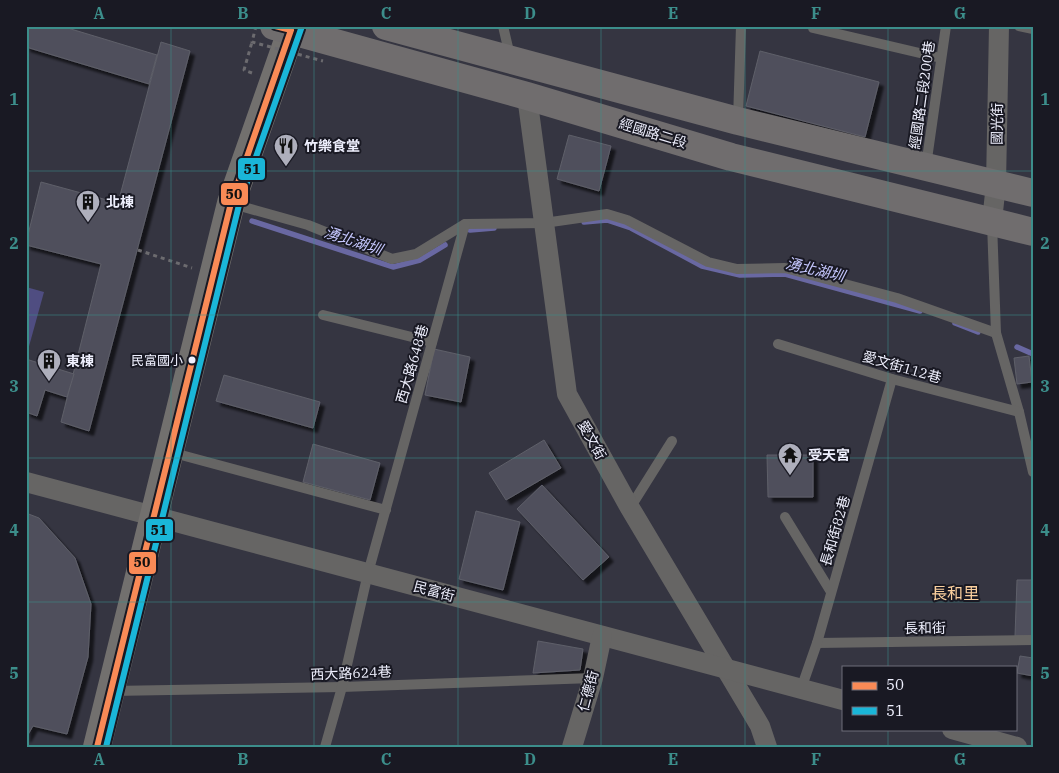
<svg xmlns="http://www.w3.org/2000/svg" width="1059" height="773" viewBox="0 0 1059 773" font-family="'IBM Plex Serif','Noto Sans TC',serif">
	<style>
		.green { fill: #4f4d81 }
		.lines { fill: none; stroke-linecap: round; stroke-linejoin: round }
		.stream { stroke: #6968a2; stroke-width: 5.5 }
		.building { fill: #50505c; stroke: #5e5f69; filter: url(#shadow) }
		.path { stroke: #6c6b6f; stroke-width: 3; stroke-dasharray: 4 4; stroke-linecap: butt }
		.lane { stroke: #666564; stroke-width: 10 }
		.street { stroke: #666564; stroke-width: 20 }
		.secondary { stroke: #72706e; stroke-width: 28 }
		.primary { stroke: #706d6e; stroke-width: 28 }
		.path-bridge { stroke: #6c6b6f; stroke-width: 3; stroke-dasharray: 4 4; stroke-linecap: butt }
		.bus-1-casing { stroke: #191923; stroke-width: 10 }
		.bus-2-casing { stroke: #191923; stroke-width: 10 }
		.bus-1 { stroke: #f98a56; stroke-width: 6 }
		.bus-2 { stroke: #1ab6d8; stroke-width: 6 }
		.grid { fill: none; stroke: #3c8e8b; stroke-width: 1; stroke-opacity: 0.55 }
		.bus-dot { fill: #eff0fe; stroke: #191923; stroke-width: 2 }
		.labels { text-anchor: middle; stroke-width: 4; stroke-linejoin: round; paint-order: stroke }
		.bus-label { font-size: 13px; fill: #eff0fe; stroke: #191923; text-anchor: end }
		.street-label { font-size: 14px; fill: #eff0fe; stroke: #191923 }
		.poi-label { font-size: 14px; font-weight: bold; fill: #eff0fe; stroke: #191923; text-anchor: start }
		.water-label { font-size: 15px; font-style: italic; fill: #c5c7fe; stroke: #191923 }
		.quarter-label { font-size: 16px; fill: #facf9e; stroke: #191923 }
		.line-badge { stroke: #191923; stroke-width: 2 }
		.pale-badge-label { font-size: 14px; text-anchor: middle; font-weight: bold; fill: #111 }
		.neatline { fill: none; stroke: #3c8e8b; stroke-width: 2 }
		.grid-label { font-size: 16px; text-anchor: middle; font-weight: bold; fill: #3c8e8b }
	</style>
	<defs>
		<filter id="shadow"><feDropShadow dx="4.5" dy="4.5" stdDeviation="1" flood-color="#0009"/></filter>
	</defs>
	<rect width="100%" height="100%" fill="#353541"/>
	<path class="green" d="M26,287L44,292L28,350L26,349Z"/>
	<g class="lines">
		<g class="stream">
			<path d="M252,221L393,267L420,260L445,245"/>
			<path d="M584,222L607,220L631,228L702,266L740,275L785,274L920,311"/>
			<path d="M470,230L494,228"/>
			<path d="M955,323L978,332"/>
			<path d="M1017,347L1033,354"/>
		</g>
	</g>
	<g class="building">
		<path d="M26,26H61L157,55L149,84L26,47Z"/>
		<path d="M161,42L190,51L89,431L61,422L101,264L26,245V243L41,182L118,203Z"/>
		<path d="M760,51L879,82L865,137L746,106Z"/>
		<path d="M569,135L611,146L599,191L557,179Z"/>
		<path d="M434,349L470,357L461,402L425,395Z"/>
		<path d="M1029,356L1032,382L1017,384L1014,358Z"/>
		<path d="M26,359L74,374L67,397L45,390L37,416L26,412Z"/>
		<path d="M224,375L320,402L313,428L216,401Z"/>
		<path d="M544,440L561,468L506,500L489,473Z"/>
		<path d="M313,444L380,463L370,500L303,482Z"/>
		<path d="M767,455H813V497H768Z"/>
		<path d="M542,485L609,557L583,580L517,509Z"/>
		<path d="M476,511L520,522L503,590L459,579Z"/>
		<path d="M26,513L39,518L75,558L91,604L88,657L67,734L33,726L26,738Z"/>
		<path d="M1017,580H1033V636H1015Z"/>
		<path d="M538,641L583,649L580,670L533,673Z"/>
		<path d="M1020,656L1033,658V676L1017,673Z"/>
	</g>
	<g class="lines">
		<g class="path">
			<path d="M252,73L244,70L252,42"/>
			<path d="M138,250L192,268"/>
		</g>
		<g class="lane">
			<path d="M503,26L510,56"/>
			<path d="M1019,26L1033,29"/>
			<path d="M813,28L941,58"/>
			<path d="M738,120L741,26"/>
			<path d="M926,166L946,26"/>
			<path d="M233,204L308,225L392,259L416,254L465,224L544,223L607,214L627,220L708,262L737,269L785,268L897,298L996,333"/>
			<path d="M992,223L996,333L1019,412L1033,472"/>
			<path d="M323,315L432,342"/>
			<path d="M778,344L892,379L1019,412"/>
			<path d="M170,452L386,510"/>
			<path d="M630,508L672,441"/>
			<path d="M785,517L831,592"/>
			<path d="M817,643L1033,640"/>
			<path d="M801,689L817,643L892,379"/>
			<path d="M112,691L342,687L593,678"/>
			<path d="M325,747L342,687L368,573L465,224"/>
		</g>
		<g class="street">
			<path d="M527,96L567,394L630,508L760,726L767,747"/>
			<path d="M992,221L996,184L999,26"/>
			<path d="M26,482L843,700"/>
			<path d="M952,729L1017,747"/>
			<path d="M572,747L593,678L602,636"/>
		</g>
		<path class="secondary" d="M97,747L231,203L293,26"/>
		<g class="primary">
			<path d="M274,26L527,96L731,157L1033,232"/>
			<path d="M386,26L738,121L1033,193"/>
		</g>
		<path class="path-bridge" d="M256,26L252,42L323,61"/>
		<defs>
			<path id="bus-1" d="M97,747L231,203L291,30L275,26"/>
			<path id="bus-2" d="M106,747L239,205L301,29"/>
		</defs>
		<use href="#bus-1" class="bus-1-casing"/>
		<use href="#bus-2" class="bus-2-casing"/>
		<use href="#bus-1" class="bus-1"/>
		<use href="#bus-2" class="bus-2"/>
	</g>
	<path class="grid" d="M171,26V747M314,26V747M458,26V747M601,26V747M745,26V747M888,26V667M26,171H1033M26,315H1033M26,458H1033M26,602H1033M888,729V747"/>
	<defs>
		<symbol id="restaurant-pin" viewBox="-11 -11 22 30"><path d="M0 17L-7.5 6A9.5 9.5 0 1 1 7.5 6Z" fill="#aeafbc" stroke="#191923"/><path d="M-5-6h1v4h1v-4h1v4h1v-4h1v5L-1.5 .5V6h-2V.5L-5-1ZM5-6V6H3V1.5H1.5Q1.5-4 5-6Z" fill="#111"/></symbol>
		<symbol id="building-pin" viewBox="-11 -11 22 30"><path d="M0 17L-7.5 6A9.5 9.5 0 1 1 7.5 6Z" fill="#aeafbc" stroke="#191923"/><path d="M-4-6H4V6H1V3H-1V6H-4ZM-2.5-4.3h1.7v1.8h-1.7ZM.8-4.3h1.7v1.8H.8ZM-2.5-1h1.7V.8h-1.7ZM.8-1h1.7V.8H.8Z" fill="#111"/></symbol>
		<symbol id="temple-pin" viewBox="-11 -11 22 30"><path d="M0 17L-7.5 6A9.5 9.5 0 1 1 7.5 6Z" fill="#aeafbc" stroke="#191923"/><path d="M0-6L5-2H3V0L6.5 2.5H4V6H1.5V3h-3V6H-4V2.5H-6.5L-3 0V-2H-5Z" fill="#111"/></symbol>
	</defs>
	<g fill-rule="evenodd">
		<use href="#restaurant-pin" x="272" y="132" width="28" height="38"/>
		<use href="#building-pin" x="74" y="188" width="28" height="38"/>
		<use href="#building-pin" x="35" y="347" width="28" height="38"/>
		<use href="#temple-pin" x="776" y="441" width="28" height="38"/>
	</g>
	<circle class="bus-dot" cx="192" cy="360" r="4.5"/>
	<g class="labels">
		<g class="bus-label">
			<text x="183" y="365">民富國小</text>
		</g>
		<g class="street-label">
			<text transform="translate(922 95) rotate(-82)" y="5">經國路二段200巷</text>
			<text transform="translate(997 124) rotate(-89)" y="5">國光街</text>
			<text transform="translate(653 133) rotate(17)" y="5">經國路二段</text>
			<text transform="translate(412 364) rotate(-74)" y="5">西大路648巷</text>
			<text transform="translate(902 367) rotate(16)" y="5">愛文街112巷</text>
			<text transform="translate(592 440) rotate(61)" y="5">愛文街</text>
			<text transform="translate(835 531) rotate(-74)" y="5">長和街82巷</text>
			<text transform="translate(434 591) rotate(15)" y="5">民富街</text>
			<text transform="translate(925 628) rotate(-1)" y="5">長和街</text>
			<text transform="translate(351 673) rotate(-2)" y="5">西大路624巷</text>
			<text transform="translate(588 691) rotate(-75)" y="5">仁德街</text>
		</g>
		<g class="poi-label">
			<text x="304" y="151">竹樂食堂</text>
			<text x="106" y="207">北棟</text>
			<text x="66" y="366">東棟</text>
			<text x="808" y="460">受天宮</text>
		</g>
		<g class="water-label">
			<text transform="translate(353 241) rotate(18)" y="5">湧北湖圳</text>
			<text transform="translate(815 270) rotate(13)" y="5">湧北湖圳</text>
		</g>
		<g class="quarter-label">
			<text x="955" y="599">長和里</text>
		</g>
	</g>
	<g class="line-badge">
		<rect x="237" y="157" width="29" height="24" rx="5" fill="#1ab6d8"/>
		<rect x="220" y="182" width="29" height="24" rx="5" fill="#f98a56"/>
		<rect x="145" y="518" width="29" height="24" rx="5" fill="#1ab6d8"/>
		<rect x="128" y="551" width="29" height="24" rx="5" fill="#f98a56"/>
	</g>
	<g class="pale-badge-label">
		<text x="252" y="174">51</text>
		<text x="234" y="199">50</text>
		<text x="159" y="535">51</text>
		<text x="142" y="567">50</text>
	</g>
	<rect width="1059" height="773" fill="none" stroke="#191923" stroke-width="55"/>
	<rect x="842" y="666" width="175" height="65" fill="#191923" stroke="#6f6f7b"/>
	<rect x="852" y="682" width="25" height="8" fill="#f98a56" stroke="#6f6f7b"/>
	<text x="886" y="690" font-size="15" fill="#eff0fe">50</text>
	<rect x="852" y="707" width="25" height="8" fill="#1ab6d8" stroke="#6f6f7b"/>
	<text x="886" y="716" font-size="15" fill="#eff0fe">51</text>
	<rect x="28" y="28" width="1004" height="718" class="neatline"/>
	<g class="grid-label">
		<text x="99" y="19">A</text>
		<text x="243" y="19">B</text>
		<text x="386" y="19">C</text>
		<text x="530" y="19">D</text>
		<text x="673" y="19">E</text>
		<text x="816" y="19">F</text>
		<text x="960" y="19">G</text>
		<text x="14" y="105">1</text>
		<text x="1045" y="105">1</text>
		<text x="14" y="249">2</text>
		<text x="1045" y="249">2</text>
		<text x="14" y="392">3</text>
		<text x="1045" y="392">3</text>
		<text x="14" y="536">4</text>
		<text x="1045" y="536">4</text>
		<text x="14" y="679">5</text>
		<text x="1045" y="679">5</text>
		<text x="99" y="765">A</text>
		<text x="243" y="765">B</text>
		<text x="386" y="765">C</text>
		<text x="530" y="765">D</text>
		<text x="673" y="765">E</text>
		<text x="816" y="765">F</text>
		<text x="960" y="765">G</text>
	</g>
</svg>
